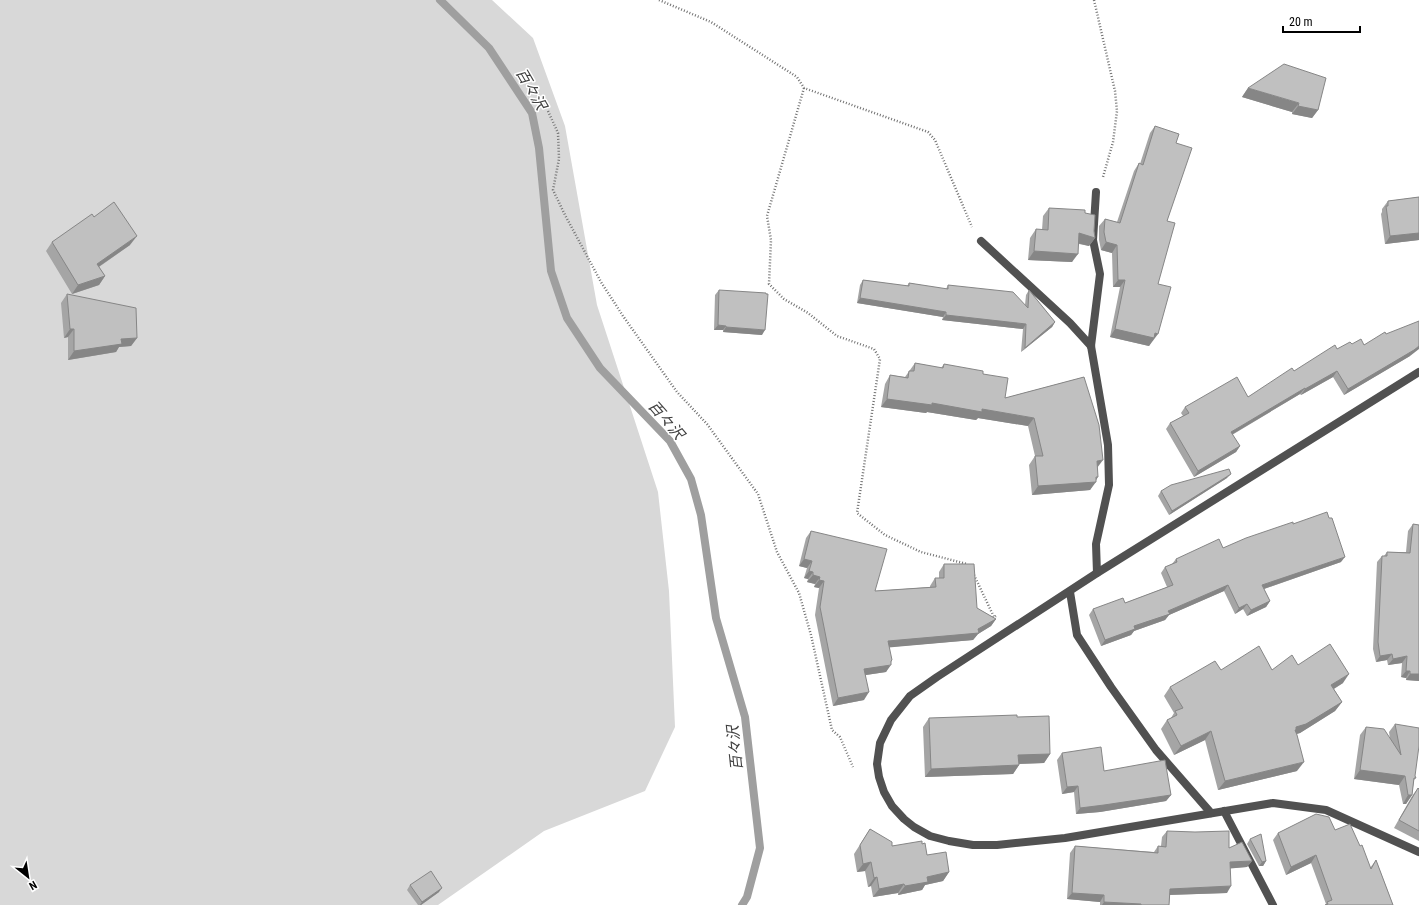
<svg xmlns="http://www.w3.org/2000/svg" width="1419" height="905" viewBox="0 0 1419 905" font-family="'Roboto Condensed','Noto Sans JP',sans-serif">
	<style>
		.green { fill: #d8d8d8 }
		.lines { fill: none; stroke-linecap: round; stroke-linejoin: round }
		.stream { stroke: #9f9f9f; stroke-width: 8 }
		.path { stroke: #737373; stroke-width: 2.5; stroke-dasharray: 1 2; stroke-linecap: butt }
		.service { stroke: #515151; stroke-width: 8 }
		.minor { stroke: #515151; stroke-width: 8 }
		.wall { fill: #a5a5a5 }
		.shaded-wall { fill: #868686 }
		.building { fill: #c0c0c0; stroke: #868686 }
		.labels { text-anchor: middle; stroke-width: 3; stroke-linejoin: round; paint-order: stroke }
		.water-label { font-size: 15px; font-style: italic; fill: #404040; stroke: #fff }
	</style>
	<rect width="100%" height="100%" fill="#fff"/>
	<path class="green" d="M0,0H492L533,38L565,126L597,305L658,492L669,591L675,727L645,791L544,831L438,905H0Z"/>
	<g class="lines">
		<path class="stream" d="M440,0L489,48L532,113L539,148L551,271L567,318L600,368L670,441L691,479L701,515L716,618L745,717L760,848L747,897L742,905"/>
		<g class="path">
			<path d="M659,0L711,22L797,77L804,88L928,132L935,140L972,227"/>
			<path d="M1094,0L1115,91L1117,111L1113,142L1103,177"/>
			<path d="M804,88L767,216L771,240L769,284L784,299L808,313L837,336L874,349L880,359L857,513L885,535L921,552L967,564"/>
			<path d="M548,111L558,133L559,159L553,190L565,215L601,282L623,316L677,392L707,424L758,494L777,552L799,593L811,635L832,730L840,737L853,767"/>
			<path d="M974,575L994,617L996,616"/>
		</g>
		<g class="service">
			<path d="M981,241L1070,323L1091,346"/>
			<path d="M1091,346L1100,274L1093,240L1096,192"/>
			<path d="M1224,811L1273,905"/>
		</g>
		<g class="minor">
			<path d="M1091,346L1108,445L1109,485L1096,544L1097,573"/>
			<path d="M1419,372L1097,573L937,677L910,696L891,720L880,743L877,764L879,777L884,792L892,806L904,819L914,827L930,836L949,841L973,845H997L1065,838L1273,803L1326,810L1419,852"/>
			<path d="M1070,592L1077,635L1111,687L1156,750L1211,813"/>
		</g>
	</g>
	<g class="wall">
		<path d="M1248,88L1318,110L1312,118L1292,114V112L1242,97Z"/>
		<path d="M1155,126L1176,143L1167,221L1158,284L1153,341H1152L1149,346L1110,337L1120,287H1113L1112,253L1101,250L1099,240V226L1105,219L1117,222L1134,171L1139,163L1140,164L1150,133Z"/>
		<path d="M1419,197V240L1385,244L1381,214L1382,212V209L1388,201Z"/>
		<path d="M1049,208L1085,213L1094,231L1095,238L1089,246L1079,244L1072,262L1028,260L1030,238L1036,229L1042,230L1043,216Z"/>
		<path d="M94,217L130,245L99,267L105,276L99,285L72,294L46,251L52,242Z"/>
		<path d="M863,280L907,286L909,283L946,289L948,285L1025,305L1026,295L1029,290L1055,322L1052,327L1021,352L1023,329L942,320L943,317L857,303L860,285Z"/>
		<path d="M719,290L762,335L723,332V330H714L715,295Z"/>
		<path d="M67,294L137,338L131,346L119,347L116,352L68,360V337L64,338L61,303Z"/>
		<path d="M1386,334L1410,356L1344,395L1333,377L1301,395L1300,394L1232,435L1240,446L1236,452L1194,477L1166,429L1170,423L1183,416L1181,413L1185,407L1248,397L1294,371L1337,349L1352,344L1364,345Z"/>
		<path d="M915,363L941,368L944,364L983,374L1005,398L1084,377L1097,468L1096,480L1090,490L1032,495L1029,465L1035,456L1028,426L978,418L976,420L927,412L926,413L881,407L885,384L890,375L905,377Z"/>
		<path d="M1227,478L1169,515L1158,496L1161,491Z"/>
		<path d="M1293,524L1341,562L1264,589L1270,601L1266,607L1247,616L1243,609L1235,614L1224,591L1169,615L1165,620L1134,631L1131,635L1101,646L1089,615L1093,609L1125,603L1167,587L1161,573L1165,567L1172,564L1176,559L1223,548Z"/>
		<path d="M1413,524L1419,525V681L1406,680V678L1401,677L1402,663L1388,665L1387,660L1376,662L1373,649L1377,562L1382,556H1384L1387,552H1406L1408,531Z"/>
		<path d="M811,531L875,591L930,587V586L935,578H939V572L944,564L977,608L996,619L991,626L978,634L973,640L889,647L891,662L886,672L866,675L864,700L833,706L815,615L819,588L814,587L815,584L807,582L808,579L804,578L807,568L799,566L806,538Z"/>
		<path d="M1298,665L1343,683L1334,689L1342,702L1335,711L1300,733L1297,734V771L1218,790L1205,740L1174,755L1161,729L1167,720L1171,718L1174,713L1164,696L1170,687L1221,670H1272Z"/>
		<path d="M1017,717L1050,754L1044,763L1019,764V765L1013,774L925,777L923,727L929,718Z"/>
		<path d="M1395,724L1416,778L1414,780L1412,795L1406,804H1403L1399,785L1354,779L1360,735L1366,727L1390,739L1389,732Z"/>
		<path d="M1062,753L1104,771L1171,795L1166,801L1100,812L1076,814L1074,792L1062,794L1057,760Z"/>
		<path d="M1418,788L1419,789V841L1394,828L1412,796Z"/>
		<path d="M870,829L892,846L922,844L927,855L949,872L943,881L925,885L922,890L898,895V893L873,897L871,886L868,887L865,871L857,872L854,854Z"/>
		<path d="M1335,830L1370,868L1376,860L1393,905H1325L1326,904L1311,863L1286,875L1273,840L1278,833Z"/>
		<path d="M1167,831L1229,848L1252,861L1247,867L1230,868L1227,893L1170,895L1169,905H1100V902L1067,899L1070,853L1075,846L1154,852L1158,846H1161L1162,837Z"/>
		<path d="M1250,839L1266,861L1263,866H1259L1247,844Z"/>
		<path d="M410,885L439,892L421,905H418L407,890Z"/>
	</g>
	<g class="shaded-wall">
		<path d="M1248,88L1299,103L1292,112L1242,97Z"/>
		<path d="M1298,106L1318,110L1312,118L1292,114Z"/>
		<path d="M1079,233L1095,238L1089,246L1073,242Z"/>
		<path d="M1419,233V240L1385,244L1390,236Z"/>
		<path d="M137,236L130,245L91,272L97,264Z"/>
		<path d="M1106,242L1117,245L1112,253L1101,250Z"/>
		<path d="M1034,251L1078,254L1072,262L1028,260Z"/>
		<path d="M105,276L99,285L72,294L78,285Z"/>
		<path d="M1118,280H1125L1120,287H1113Z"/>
		<path d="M860,298L946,312L943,317L857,303Z"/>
		<path d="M946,315L1026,324L1023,329L942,320Z"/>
		<path d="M1055,322L1052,327L1021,352L1025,348Z"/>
		<path d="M718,325L726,326L723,330H714Z"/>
		<path d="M726,327L765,330L762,335L723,332Z"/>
		<path d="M70,329H74L68,337L64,338Z"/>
		<path d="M1115,329L1155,333L1158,334L1149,346L1110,337Z"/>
		<path d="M137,338L131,346L119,347L116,352L68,360L74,351L121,339Z"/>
		<path d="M1419,346V349L1410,356L1344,395L1348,389Z"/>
		<path d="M1337,371L1333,377L1301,395L1305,389Z"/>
		<path d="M1305,388L1300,394L1226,438L1231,432Z"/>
		<path d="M887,399L932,403L982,409L1034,418L1028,426L978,418L976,420L927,412L926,413L881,407Z"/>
		<path d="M1240,446L1236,452L1194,477L1198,471Z"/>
		<path d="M1103,460L1097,468V461Z"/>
		<path d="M1231,474L1227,478L1169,515L1172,511Z"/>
		<path d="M1098,477L1095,482H1096L1090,490L1032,495L1038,486Z"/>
		<path d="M1345,557L1341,562L1258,591L1262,585Z"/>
		<path d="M804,559L812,561L807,568L799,566Z"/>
		<path d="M809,571L813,572L808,579L804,578Z"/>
		<path d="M813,575L820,577L815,584L807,582Z"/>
		<path d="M819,580L824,581L819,588L814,587Z"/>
		<path d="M1228,585L1224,591L1169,615L1165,620L1134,631L1131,635L1101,646L1105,640L1134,626Z"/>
		<path d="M1270,601L1266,607L1247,616L1251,610Z"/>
		<path d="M1247,604L1243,609L1235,614L1239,608Z"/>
		<path d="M996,619L991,626L978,634L973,640L883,648L888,641L978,629Z"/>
		<path d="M1392,654L1387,660L1376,662L1380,656Z"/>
		<path d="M1407,656L1402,663L1388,665L1393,659Z"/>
		<path d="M892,660L889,666L891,665L886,672L859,676L864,669Z"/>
		<path d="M1406,671H1410L1406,678L1401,677Z"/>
		<path d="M1349,674L1343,683L1325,694L1331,685Z"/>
		<path d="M1410,674H1419V681L1406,680Z"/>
		<path d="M869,692L864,700L833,706L838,698Z"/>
		<path d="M1342,702L1335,711L1300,733L1292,735L1296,727Z"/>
		<path d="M1211,731L1205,740L1174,755L1181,746Z"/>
		<path d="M1050,754L1044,763L1012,764L1018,755Z"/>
		<path d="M1304,762L1297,771L1218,790L1225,781Z"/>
		<path d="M1019,765L1013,774L925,777L931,769Z"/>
		<path d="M1360,770L1405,776L1399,785L1354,779Z"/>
		<path d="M1078,786L1074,792L1062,794L1067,787Z"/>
		<path d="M1171,795L1166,801L1100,812L1076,814L1080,808Z"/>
		<path d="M1408,795H1412L1406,804H1403Z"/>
		<path d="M1316,855L1311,863L1286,875L1291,867Z"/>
		<path d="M1252,861L1247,867L1225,869L1230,862Z"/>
		<path d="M1266,861L1263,866H1259L1262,862Z"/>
		<path d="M871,862L865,871L857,872L863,864Z"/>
		<path d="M949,872L943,881L925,885L922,890L898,895L905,886L927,877Z"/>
		<path d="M877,877L871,886L868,887L874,878Z"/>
		<path d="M904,884L898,893L873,897L879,889Z"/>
		<path d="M1231,886L1227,893L1166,895L1170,889Z"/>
		<path d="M442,888L439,892L421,905H420L422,902Z"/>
		<path d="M1072,893L1104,895L1100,902L1067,899Z"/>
		<path d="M1104,902L1141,904L1140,905H1102Z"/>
	</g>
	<g class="building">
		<path d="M1284,64L1326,78L1318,110L1298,106L1299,103L1248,88Z"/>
		<path d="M1155,126L1179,134L1176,143L1192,148L1167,221L1175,223L1158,284L1171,287L1158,334L1155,333L1154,338L1115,329L1125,280H1118L1117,245L1106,242L1104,232L1105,219L1120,223L1139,163L1143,165Z"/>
		<path d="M1419,197V233L1390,236L1386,206H1388V201Z"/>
		<path d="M114,202L137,236L97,264L105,276L78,285L52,242L92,214L94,217Z"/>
		<path d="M1049,208L1085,210V213L1095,215L1094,231L1095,238L1079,233L1078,254L1034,251L1036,229L1048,230Z"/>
		<path d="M863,280L909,286V283L948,289V285L1013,292L1028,308L1029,290L1055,322L1025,348L1026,324L946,315V312L860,298Z"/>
		<path d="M719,290L766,293V294H768L765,330L726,327V326L718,325Z"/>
		<path d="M67,294L136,308L137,338L121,339L122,344L74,351V329H70Z"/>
		<path d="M1419,321V346L1414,350L1348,389L1337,371L1305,389V388L1231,432L1240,446L1198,471L1170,423L1189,413L1185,407L1237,377L1248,397L1292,368L1294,371L1335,345L1337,349L1350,342L1352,344L1361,339L1364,345L1385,332L1386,334Z"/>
		<path d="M915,363L943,368L944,364L983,371V374L1008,378L1005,398L1084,377L1099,425L1103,460L1097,461L1098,477H1096V482L1038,486L1035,456H1043L1034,418L982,409V412L932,403V405L887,399L890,375L908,378L909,371H914Z"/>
		<path d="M1229,469L1231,474L1172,511L1161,491L1171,485Z"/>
		<path d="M1327,512L1329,518H1332L1345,557L1262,585L1270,601L1251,610L1247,604L1239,608L1228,585L1168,611L1170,614L1134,626L1135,629L1105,640L1093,609L1123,598L1125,603L1173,585L1165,567L1177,562L1176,559L1219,539L1223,548L1246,538L1293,522V524Z"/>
		<path d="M1413,524L1419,525V674H1410V671H1406L1407,656L1393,659L1392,654L1380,656L1378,642L1382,556H1387V552L1410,553Z"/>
		<path d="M811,531L887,549L875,591L936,587L935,578H944V564H974L977,608L996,619L978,629L979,633L888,641L892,660L891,661V665L864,669L869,692L838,698L820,607L824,581L819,580L820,577L813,575V572L809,571L812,561L804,559Z"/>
		<path d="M1330,644L1349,674L1331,685L1342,702L1306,724L1296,727V730H1295L1297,735L1304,762L1225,781L1211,731L1181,746L1167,720L1177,715L1175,711L1183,708L1170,687L1215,661L1221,670L1259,646L1272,670L1292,655L1298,665Z"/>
		<path d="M1017,715V717L1049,716L1050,754L1018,755L1019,765L931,769L929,718Z"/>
		<path d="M1395,724L1419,728V746L1415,776L1416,778H1414L1412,795H1408L1405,776L1360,770L1366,727L1384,729L1401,755Z"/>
		<path d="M1101,747L1104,771L1165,760L1171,795L1104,805L1080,808L1078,786L1067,787L1062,753Z"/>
		<path d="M1418,788L1419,789V831L1399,820Z"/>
		<path d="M1316,814L1329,817L1335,830L1350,824L1360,846L1362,845L1371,869L1376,860L1393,905H1325L1328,904L1327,902L1332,900L1316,855L1291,867L1278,833Z"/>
		<path d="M870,829L892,842V846L922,841V844L925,843L927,855L946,852L949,872L927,877L928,882L905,886L904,884L879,889L877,877L874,878L871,862L863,864L860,845Z"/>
		<path d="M1167,831L1195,832L1229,831V848L1242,842L1252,861L1230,862L1231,886L1170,889L1169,905H1141V904L1104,902V895L1072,893L1075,846L1158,853V846L1166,847Z"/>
		<path d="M1261,834L1266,861L1262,862L1250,839Z"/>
		<path d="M431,871L442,888L422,902L410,885Z"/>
	</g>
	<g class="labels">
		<g class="water-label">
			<text transform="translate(531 89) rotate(60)" y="5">百々沢</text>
			<text transform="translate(666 420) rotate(49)" y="5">百々沢</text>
			<text transform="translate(735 748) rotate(-96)" y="5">百々沢</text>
		</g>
	</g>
	<g transform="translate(28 877) rotate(150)" stroke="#ffffff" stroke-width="3" paint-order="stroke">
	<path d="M0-3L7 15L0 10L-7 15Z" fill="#000000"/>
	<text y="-6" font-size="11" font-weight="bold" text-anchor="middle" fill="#000000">N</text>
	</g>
	<path d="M1283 26v6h77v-6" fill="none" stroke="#000000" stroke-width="2"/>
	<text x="1289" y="26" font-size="12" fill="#000000" stroke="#ffffff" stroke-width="3" paint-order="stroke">20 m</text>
</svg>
